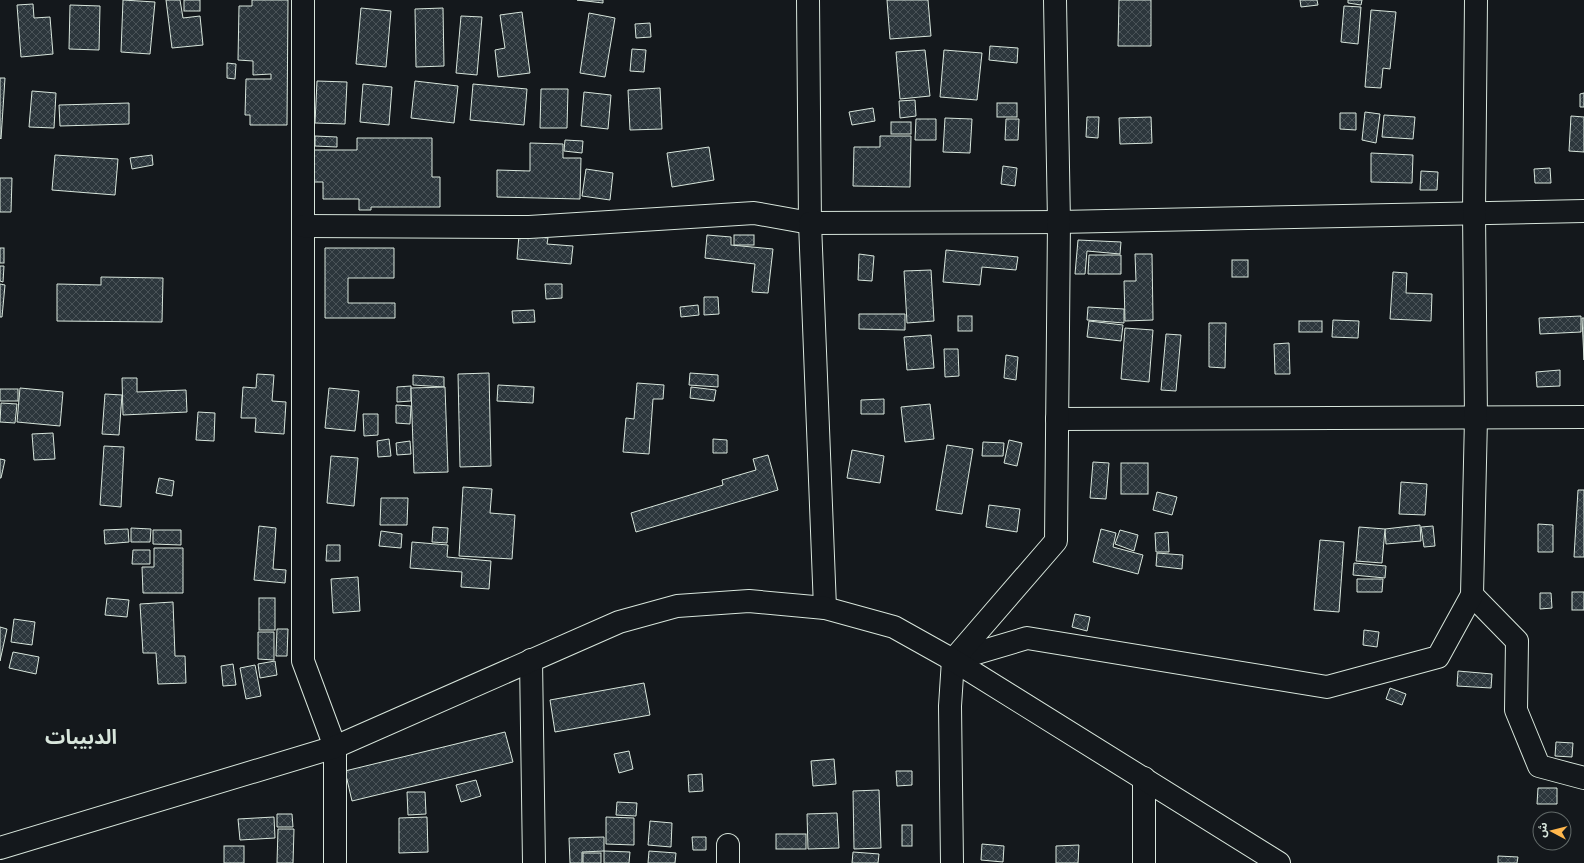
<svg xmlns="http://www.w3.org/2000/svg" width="1584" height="863" viewBox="0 0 1584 863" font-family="'Nunito Sans','Noto Sans Arabic',sans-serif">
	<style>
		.building { fill: url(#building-cross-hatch); stroke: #d8e6dc }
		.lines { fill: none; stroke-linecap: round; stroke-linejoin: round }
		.minor-casing { stroke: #d8e6dc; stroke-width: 24 }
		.major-casing { stroke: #d8e6dc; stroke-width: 24 }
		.minor { stroke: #14181c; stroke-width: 22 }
		.major { stroke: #14181c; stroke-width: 22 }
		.labels { text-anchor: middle; stroke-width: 3; stroke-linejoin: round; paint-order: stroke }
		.town-label { font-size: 20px; font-weight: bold; fill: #d8e6dc; stroke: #14181c }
	</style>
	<defs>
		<pattern id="building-cross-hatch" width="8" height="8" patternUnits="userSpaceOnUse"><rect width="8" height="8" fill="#2c363c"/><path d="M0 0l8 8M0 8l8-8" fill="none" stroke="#4a5358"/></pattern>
	</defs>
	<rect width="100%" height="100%" fill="#14181c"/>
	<g class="building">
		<path d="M123,0L155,2L150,54L121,52Z"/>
		<path d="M166,0H180L183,18L200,16L203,45L172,48Z"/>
		<rect x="184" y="0" width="16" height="11"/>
		<path d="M252,0H288L287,125H250V115H245L246,79H271V74L253,75V61L238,60L239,6H252Z"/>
		<path d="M577,0H603V3Z"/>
		<path d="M887,0H928L931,36L890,39Z"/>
		<path d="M1119,0H1151V46H1118Z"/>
		<path d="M1300,0H1317L1318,5L1301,7Z"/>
		<path d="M1348,0H1362L1361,5L1348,3Z"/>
		<path d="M33,4L34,18L50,17L53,54L21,57L17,5Z"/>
		<path d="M70,5L100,6L99,50L69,49Z"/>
		<path d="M1344,6L1361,7L1358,44L1341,42Z"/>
		<path d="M361,8L391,11L386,67L356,64Z"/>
		<path d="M443,8L444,66L416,67L415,9Z"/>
		<path d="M1371,10L1396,12L1390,69L1383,68L1381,88L1365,87Z"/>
		<path d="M522,12L530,73L498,77L495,50L505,48L500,15Z"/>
		<path d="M589,13L615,18L605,77L580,73Z"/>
		<path d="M461,16L482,17L477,75L456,73Z"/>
		<path d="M650,23L651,37L636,38L635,24Z"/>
		<path d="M990,46L1018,48L1017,63L989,60Z"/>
		<path d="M632,49L646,50L644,72L630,71Z"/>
		<path d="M925,50L930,96L900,99L896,52Z"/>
		<path d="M944,50L982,53L977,100L940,97Z"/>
		<path d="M227,63L236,64L235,79L227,78Z"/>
		<path d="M0,78H5L1,139L0,138Z"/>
		<path d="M317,81L347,82L345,124L315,123Z"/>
		<path d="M415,81L458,86L454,123L411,118Z"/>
		<path d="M363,84L392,87L389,125L360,122Z"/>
		<path d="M473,84L527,89L524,125L470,120Z"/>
		<path d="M660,88L662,129L630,130L628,90Z"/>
		<path d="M541,89H568L567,128H540Z"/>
		<path d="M32,91L56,93L54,128L29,127Z"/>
		<path d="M584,92L611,95L608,129L581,126Z"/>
		<path d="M1584,93V107H1580V94Z"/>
		<path d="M915,100L916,116L900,118L899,101Z"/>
		<path d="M129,103V124L60,126L59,105Z"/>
		<rect x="997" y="103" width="20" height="14"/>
		<path d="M873,108L875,121L852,125L849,112Z"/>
		<path d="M1365,112L1380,114L1376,143L1362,140Z"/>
		<path d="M1340,113H1356V130L1340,129Z"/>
		<path d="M1384,115L1415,117L1413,139L1382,137Z"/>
		<path d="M1571,116L1584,117V152L1569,151Z"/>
		<path d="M1087,117H1099L1098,138L1086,137Z"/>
		<path d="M1151,117L1152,143L1120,144L1119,118Z"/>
		<path d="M945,118L972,119L970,153L943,152Z"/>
		<path d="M916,119H936V140H915Z"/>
		<path d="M1006,119H1019L1018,140H1005Z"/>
		<rect x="891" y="122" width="20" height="12"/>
		<path d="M315,136L337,137V147L315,146Z"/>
		<path d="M880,136H911L910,187L853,186L854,147H880Z"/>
		<path d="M357,138H432V177H440V207H371V210H359V199H323V182H312V150H357Z"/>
		<path d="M565,140L583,141L582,153L564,151Z"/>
		<path d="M530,143L563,144V158H581L580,199L497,197V170L530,171Z"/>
		<path d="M709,147L714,180L672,187L667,153Z"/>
		<path d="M1371,153L1413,155L1412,183L1371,182Z"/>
		<path d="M55,155L118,159L115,195L52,190Z"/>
		<path d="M152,155L153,165L132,169L130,158Z"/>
		<path d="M1003,166L1017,168L1015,186L1001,184Z"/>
		<path d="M1550,168L1551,183H1535L1534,169Z"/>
		<path d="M586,169L613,173L610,200L582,196Z"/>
		<path d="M1421,171L1438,172L1437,190H1420Z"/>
		<path d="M0,178H12L11,212H0Z"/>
		<path d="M519,235L548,238L547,244L573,246L571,264L517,259Z"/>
		<path d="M707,235L731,237V245L773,249L768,293L752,292L755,264L705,258Z"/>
		<rect x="734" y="235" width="20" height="10"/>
		<path d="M1078,240L1121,242L1120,254L1087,251L1085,274H1075Z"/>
		<rect x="0" y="248" width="4" height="15"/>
		<path d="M325,248H394V278H348V303H395V318H325Z"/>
		<path d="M946,250L1018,257L1016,270L982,267L980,285L943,282Z"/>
		<path d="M859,254L874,256L872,281L858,280Z"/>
		<path d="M1135,254H1152L1153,320L1125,321L1124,281H1136Z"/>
		<path d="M1089,255H1121V274H1088Z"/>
		<rect x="1232" y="260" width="16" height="17"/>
		<path d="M0,266H4L3,282L0,281Z"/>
		<path d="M931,270L934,321L907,323L904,271Z"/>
		<path d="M1393,272L1407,273L1406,293L1432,294L1431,321L1390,319Z"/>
		<path d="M101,277L163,278L162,322L57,321V284L101,285Z"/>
		<path d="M0,284L5,285L2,317H0Z"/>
		<path d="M545,284H562V298L546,299Z"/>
		<path d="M704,297H718L719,314L704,315Z"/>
		<path d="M698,305L699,315L681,317L680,307Z"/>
		<path d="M1088,307L1124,309V323L1087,320Z"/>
		<path d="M534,310L535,322L513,323L512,311Z"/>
		<path d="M859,314H905V330L859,329Z"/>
		<rect x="958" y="316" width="14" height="15"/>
		<path d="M1581,316V332L1540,334L1539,318Z"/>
		<path d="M1582,318H1584V360Z"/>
		<path d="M1333,320L1359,321L1358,338L1332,337Z"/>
		<path d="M1089,321L1123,325L1121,341L1087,337Z"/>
		<rect x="1299" y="321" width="23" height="11"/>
		<path d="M1209,323H1226L1225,368L1209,367Z"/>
		<path d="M1125,328L1153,330L1149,382L1121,379Z"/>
		<path d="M1166,334L1181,335L1176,391L1161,390Z"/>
		<path d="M931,335L934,368L907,370L904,337Z"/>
		<path d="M1289,343L1290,374H1275L1274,344Z"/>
		<path d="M944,349H958L959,376L945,377Z"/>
		<path d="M1006,355L1018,357L1016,380L1004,378Z"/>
		<path d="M1560,370V386L1537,387L1536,372Z"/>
		<path d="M489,373L491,466L460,467L458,374Z"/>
		<path d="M690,373L718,375V387L689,385Z"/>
		<path d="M257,374L274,375L272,401L286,402L284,434L255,432L256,418H241L243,387L256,388Z"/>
		<path d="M413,375L444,377V387L413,385Z"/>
		<path d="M122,378H137V392L186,390L187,412L123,415Z"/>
		<path d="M637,383L664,385L663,399H653L649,454L623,452L626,418L634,419Z"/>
		<path d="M498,385L534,387L533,403L497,401Z"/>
		<path d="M411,386V401L397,402V387Z"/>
		<path d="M445,387L448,472L414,473L411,388Z"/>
		<path d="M691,387L716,390L714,401L690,398Z"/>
		<path d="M20,388L63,392L60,426L17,422Z"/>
		<path d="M329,388L359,391L355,431L325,428Z"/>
		<rect x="0" y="389" width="18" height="12"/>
		<path d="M105,394L122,395L119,435L102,434Z"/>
		<path d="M884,399V414H861V400Z"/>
		<path d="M1,403L17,404L15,423L0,422Z"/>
		<path d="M930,404L934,439L905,442L901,407Z"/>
		<path d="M396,405L411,406L410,424L396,423Z"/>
		<path d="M198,412L215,413L214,441L196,440Z"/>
		<path d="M363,414H378V435L364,436Z"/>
		<path d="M53,433L55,459L34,460L32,434Z"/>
		<path d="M389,439L391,456L378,457L377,441Z"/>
		<path d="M713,439L727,440V453H713Z"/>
		<path d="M1009,440L1022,443L1017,466L1004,463Z"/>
		<path d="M410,441L411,454L397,455L396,443Z"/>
		<path d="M983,442L1004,443L1003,456H982Z"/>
		<path d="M947,445L973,449L962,514L936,510Z"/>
		<path d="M104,446L124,447L121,507L100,505Z"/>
		<path d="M852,450L884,456L880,483L847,478Z"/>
		<path d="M768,455L778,490L636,532L631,513L723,485L722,480L756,470L753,459Z"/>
		<path d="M331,456L358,458L354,506L327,503Z"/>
		<path d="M0,459L5,460L1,478H0Z"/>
		<path d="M1093,462L1109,463L1106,499L1090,498Z"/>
		<rect x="1121" y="463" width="27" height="31"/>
		<path d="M159,478L174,481L172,496L156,493Z"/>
		<path d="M1401,482L1427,484L1425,515L1399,514Z"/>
		<path d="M463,487L492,489L490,513L515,515L512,559L459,556Z"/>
		<path d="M1578,490H1584V557H1574Z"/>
		<path d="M1157,492L1177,497L1172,515L1153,510Z"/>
		<path d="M381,498H408L407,525H380Z"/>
		<path d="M989,505L1020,509L1017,532L986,527Z"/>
		<path d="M1538,524L1553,525V552H1538Z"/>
		<path d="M1420,525L1421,541L1386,544L1385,529Z"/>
		<path d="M259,526L276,528L273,569L286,570L285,583L254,580Z"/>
		<path d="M1433,526L1435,546L1424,547L1421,527Z"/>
		<path d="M433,527L448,528L447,543L432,542Z"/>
		<path d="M1359,527L1385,529L1382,563L1356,561Z"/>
		<path d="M131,528L151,529L150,542H131Z"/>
		<path d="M128,529L129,542L105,544L104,530Z"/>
		<path d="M1101,529L1116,533L1113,547L1143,555L1138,574L1093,562Z"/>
		<path d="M153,530H181V545L153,544Z"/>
		<path d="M1120,530L1138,535L1134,551L1115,544Z"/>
		<path d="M381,531L402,534L401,548L379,546Z"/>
		<path d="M1168,532L1169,552H1156L1155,533Z"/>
		<path d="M1320,540L1344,542L1339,612L1314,610Z"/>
		<path d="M412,542L448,545L447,557L491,561L489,589L461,587L462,572L410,568Z"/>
		<path d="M327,545H340V561H326Z"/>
		<path d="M154,548H183V593H143L142,567H154Z"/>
		<path d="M133,550H150V564H132Z"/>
		<path d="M1157,553L1183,555L1182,569L1156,566Z"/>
		<path d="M1354,563L1386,566L1385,578L1353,575Z"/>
		<path d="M358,577L360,611L333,613L331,579Z"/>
		<path d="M1357,579H1383L1382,592H1357Z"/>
		<rect x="1572" y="592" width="12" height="18"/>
		<path d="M1540,593H1551L1552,608L1540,609Z"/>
		<path d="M107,598L129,600L127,617L105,615Z"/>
		<rect x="259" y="598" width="16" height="32"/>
		<path d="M173,602L175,656H185L186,683L158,684L156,653H143L140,604Z"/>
		<path d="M1075,614L1090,617L1087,631L1072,627Z"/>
		<path d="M14,619L35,622L32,645L11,642Z"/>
		<path d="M0,627L7,629L0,661Z"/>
		<path d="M277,629H288L287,656H276Z"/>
		<path d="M1364,630L1379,632L1377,647L1363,645Z"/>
		<path d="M258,632H274V660L258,659Z"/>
		<path d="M13,652L39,657L36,674L9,668Z"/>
		<path d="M275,661L277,675L260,678L258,664Z"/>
		<path d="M233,664L236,685L223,686L221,666Z"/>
		<path d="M255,665L261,696L246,699L240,668Z"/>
		<path d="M1458,671L1492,674L1491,688L1457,686Z"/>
		<path d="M644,683L650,715L555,732L550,700Z"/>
		<path d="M1390,688L1406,694L1402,705L1386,699Z"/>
		<path d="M505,732L513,762L352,801L345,771Z"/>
		<path d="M1556,742L1573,743L1572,757L1555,756Z"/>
		<path d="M629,751L633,769L619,773L614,754Z"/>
		<path d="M834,759L836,784L813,786L811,761Z"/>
		<path d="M896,771H912V785L897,786Z"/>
		<path d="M702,774L703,791L689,792L688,775Z"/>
		<path d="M476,780L481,796L461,802L456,785Z"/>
		<path d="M1538,788H1557V804H1537Z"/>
		<path d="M879,790L881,848L854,849L853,791Z"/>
		<path d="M407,792H425L426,814L408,815Z"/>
		<path d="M617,802L637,803L636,816L616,815Z"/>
		<path d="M837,813L839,848L808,849L807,814Z"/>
		<path d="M277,814H292L293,827H277Z"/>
		<path d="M274,817L275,838L240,840L238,819Z"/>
		<path d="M427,817L428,852L399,853V818Z"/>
		<path d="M606,817L634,818V845L606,844Z"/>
		<path d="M650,821L672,823L671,847L648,845Z"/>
		<rect x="902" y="825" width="10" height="21"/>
		<path d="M278,829H294L293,863H277Z"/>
		<rect x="776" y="834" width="30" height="15"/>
		<path d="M604,837V851L582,852V863H570L569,838Z"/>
		<path d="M692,837H706V850H693Z"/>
		<path d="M982,844L1004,846L1003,862L981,860Z"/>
		<path d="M1079,845L1078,863H1056V846Z"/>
		<rect x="224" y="846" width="20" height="17"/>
		<path d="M604,851L630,852L629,863H604Z"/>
		<path d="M649,851L676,853L675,863H648Z"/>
		<path d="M853,852L879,854L878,863H852Z"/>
		<rect x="583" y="853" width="18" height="10"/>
		<path d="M1498,856L1518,857L1517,863H1498Z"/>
	</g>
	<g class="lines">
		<defs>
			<g id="minor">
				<path d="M303,0V661L335,747V863"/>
				<path d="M303,226L529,227L754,213L810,223L808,0"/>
				<path d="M1057,419L1584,417"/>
				<path d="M1472,595L1517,641L1516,710L1539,766L1584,778"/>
				<path d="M825,608L810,223L1059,222L1584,211"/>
				<path d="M531,660L534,863"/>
				<path d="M953,660L1027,638L1327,687L1438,657L1472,595L1476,418L1474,212L1476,0"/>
				<path d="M1144,778V863"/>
				<path d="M728,845V863"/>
				<path d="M952,863L950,706L953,660L1056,541L1059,222L1055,0"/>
			</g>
			<path id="major" d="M0,848L335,747L619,622L677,606L749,601L825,608L894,627L953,660L1279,863"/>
		</defs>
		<use href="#minor" class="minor-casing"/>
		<use href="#major" class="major-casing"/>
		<use href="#minor" class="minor"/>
		<use href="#major" class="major"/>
	</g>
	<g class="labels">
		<g class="town-label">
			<text x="81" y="744">الدبيبات</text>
		</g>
	</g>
	<g transform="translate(1552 831) rotate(277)"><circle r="19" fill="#14181c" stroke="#626a69"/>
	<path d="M0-3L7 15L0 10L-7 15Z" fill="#ffb74d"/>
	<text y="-6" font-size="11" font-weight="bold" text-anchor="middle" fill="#d8e6dc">ش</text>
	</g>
</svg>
